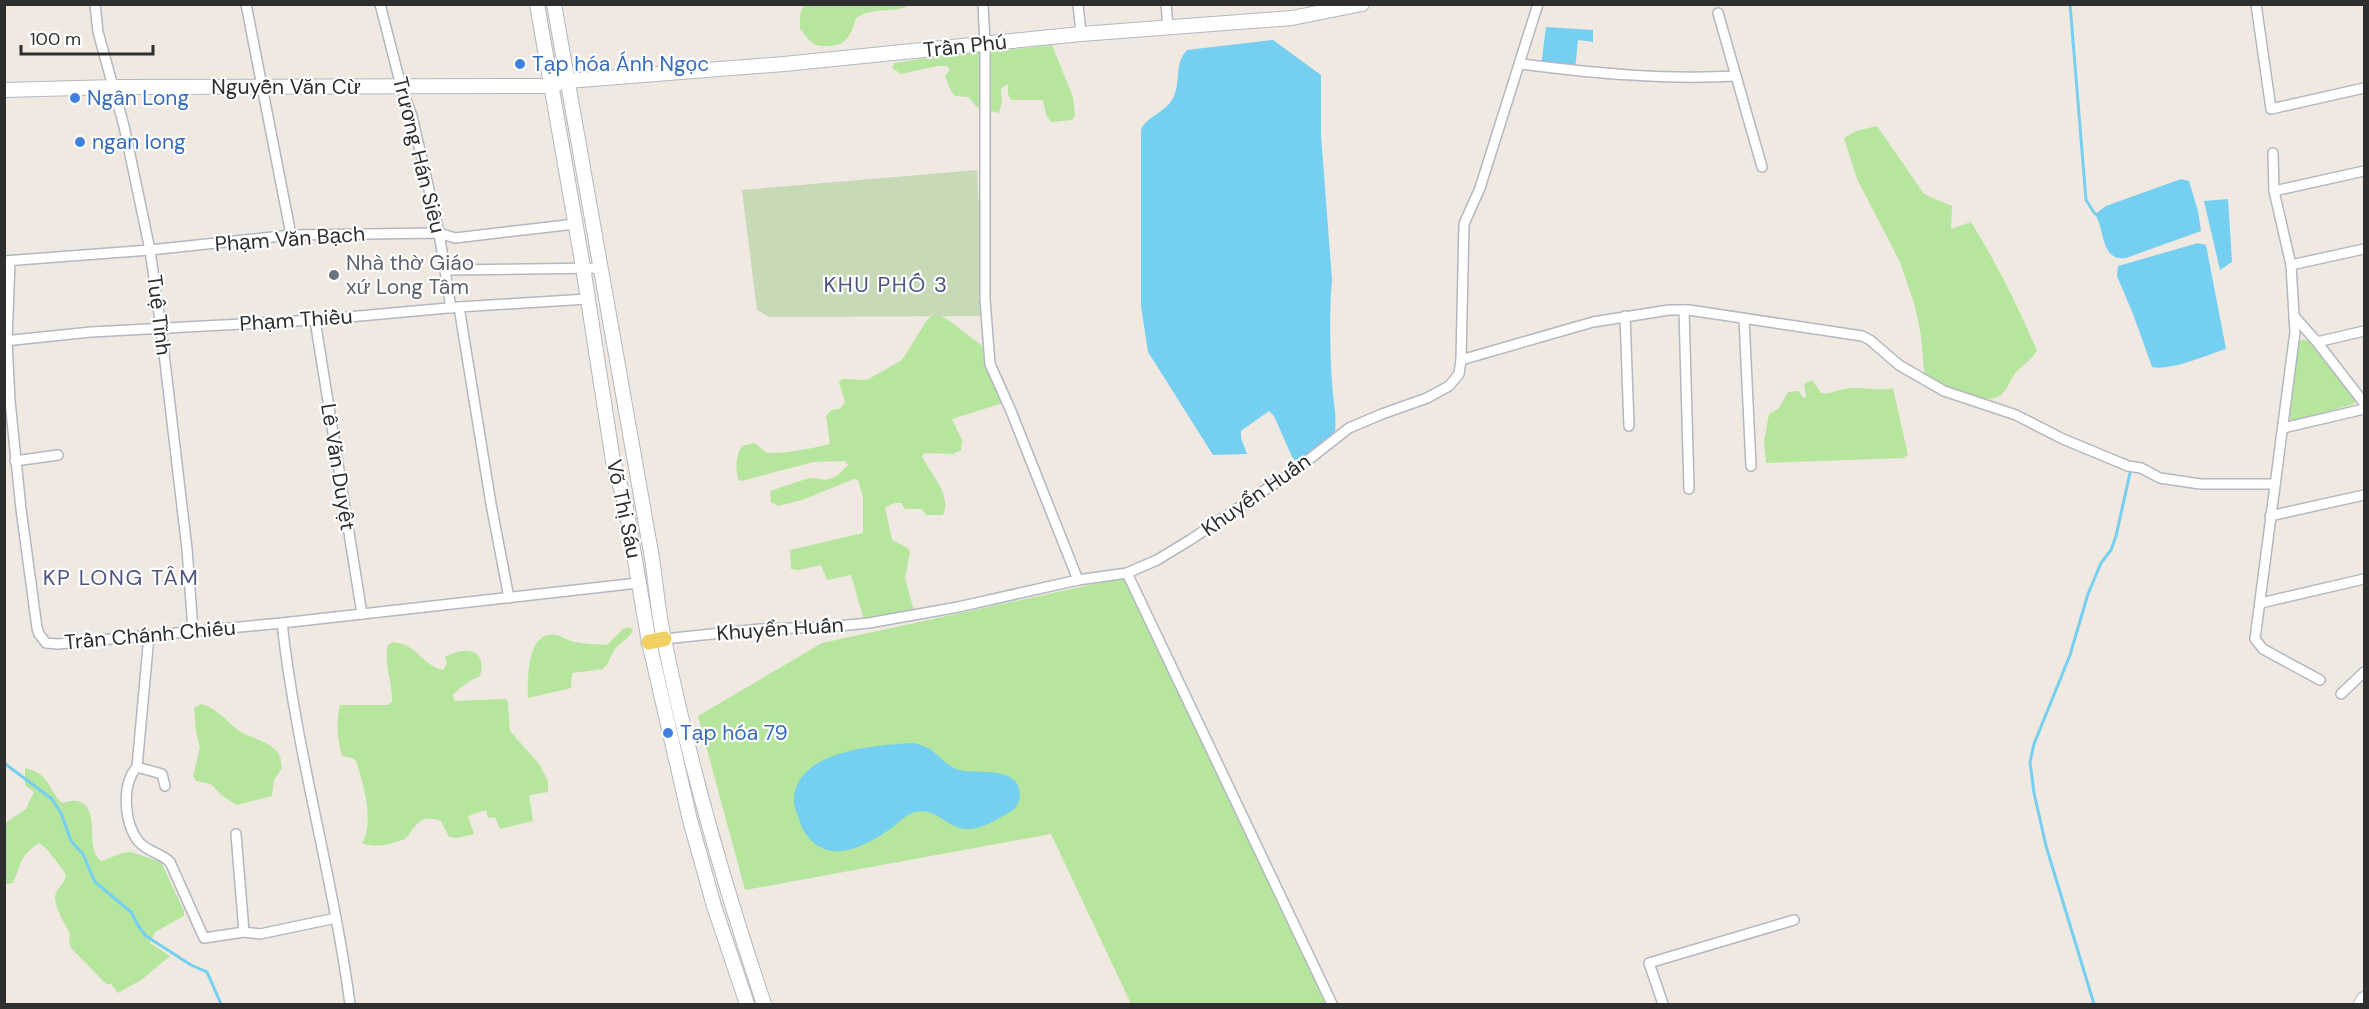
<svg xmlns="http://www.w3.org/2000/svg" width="2369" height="1009" viewBox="0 0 2369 1009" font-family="'DM Sans',sans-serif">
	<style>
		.green { fill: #b6e59e }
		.cemetery { fill: #c8d9b8 }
		.water { fill: #75cff0 }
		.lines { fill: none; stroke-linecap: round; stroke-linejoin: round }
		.stream { stroke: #75cff0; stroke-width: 3 }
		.street-casing { stroke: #b4b7c1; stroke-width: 12 }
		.secondary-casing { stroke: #b4b7c1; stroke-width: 16 }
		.primary-casing { stroke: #c9c9c9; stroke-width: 18 }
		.street { stroke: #fff; stroke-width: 9 }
		.secondary { stroke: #fff; stroke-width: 14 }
		.primary { stroke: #f2d163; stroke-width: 15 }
		.shop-dot { fill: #3f7fe0; stroke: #fff; stroke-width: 2 }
		.worship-dot { fill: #6b7280; stroke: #fff; stroke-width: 2 }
		.labels { text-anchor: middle; stroke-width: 4.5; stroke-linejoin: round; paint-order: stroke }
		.street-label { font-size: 21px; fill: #2e2e2e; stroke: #fff }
		.shop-label { font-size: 21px; fill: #366cbe; stroke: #fff; text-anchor: start }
		.worship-label { font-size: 21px; fill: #5b616d; stroke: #fff; text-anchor: start }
		.neighbourhood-label { font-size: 22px; letter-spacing: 1.5px; fill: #4d5680; stroke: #fff }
	</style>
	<rect width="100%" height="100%" fill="#efe9e1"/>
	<g class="green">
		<path d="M804,5V4L909,5C892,15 876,5 856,18C851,34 847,46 828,46C824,46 817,46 814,44C809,41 804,33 800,29V14Z"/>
		<path d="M1052,45L1073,97L1075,116L1072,120L1051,122L1046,115L1043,100H1011L1008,94V84L1001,88L1002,101L999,113L978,108L968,97L955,96L951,91L945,76L950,70L947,66H938L901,74L892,68L894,63L966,52H990Z"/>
		<path d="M1877,126L1924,194L1952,206L1951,229L1971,222C1997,264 2018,306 2037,351C2031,360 2024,364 2017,371C2011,378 2008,389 2001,395C1985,408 1942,386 1925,380L1921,336L1915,306L1900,262L1857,179L1844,138L1856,131Z"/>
		<path d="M934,313L947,319L981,345L984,350L989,372L1003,403L952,419L962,440L961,450L953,454L925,453L922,456C929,472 953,496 943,515H926L922,509H905L901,503H895L885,507L892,540L908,548L910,553L905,578L914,611L864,620L851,575L827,580L821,565L799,570L791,569L790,550L863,533V497L858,480L854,479L802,500L778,506L771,502L770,491L806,479L814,478L826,480L837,476L848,465L845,461L813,462L741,481L738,479C736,467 735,457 742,446L754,443C760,446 762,450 766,452C773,456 820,447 830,444L826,416L831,410L840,409L845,402L839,382L842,379L867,380L902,360L927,320Z"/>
		<path d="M2303,339L2309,341L2355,401L2354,404L2294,421L2290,420V413L2298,342Z"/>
		<path d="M1812,380L1821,393C1830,395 1836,390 1845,389C1861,386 1877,392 1893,388L1908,455L1903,458L1766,463L1764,442L1769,414L1779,408L1788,392L1798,391L1804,398L1806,397L1804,384Z"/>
		<path d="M1131,576L1332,1004H1131L1051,834L745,890L698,716L822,643Z"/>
		<path d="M629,627L633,630C629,639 622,641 616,648C610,654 610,663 603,669L572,673L571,688L528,698C528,680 526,629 557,635C563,637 568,641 575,642C585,644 597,644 607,645L623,629Z"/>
		<path d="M393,642C419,645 421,665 443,670L447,663L445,657C464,646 488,648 480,676L468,682L453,694L454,701L506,699L508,702L510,731L539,764L548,781V792L529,795L533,821L500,829L495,817L488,818L486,810L468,816L474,834L457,838L449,837L441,821C419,813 417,826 405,839C391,844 375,849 362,843C375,823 363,782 356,761L352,758L342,756C337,739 336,723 340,705H388L392,702C393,682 383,664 388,645Z"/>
		<path d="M201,704C220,709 227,724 243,733C256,740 269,741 279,754C281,758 281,763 282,768L274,780L272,796L237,805L221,795L211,784L196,781L193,776L200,747L196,732L194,708Z"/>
		<path d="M25,768C51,774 47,789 62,803C66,802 73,800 77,801C103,806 83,851 102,861L122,853L131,852L161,862L184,911V916L155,932L150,943L170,956L141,980L118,993L111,984H106L71,948L69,940L70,934C65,923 50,902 57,891C61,884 65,883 66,874L47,849L39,843C19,856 22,863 13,883L5,884V823L26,809L34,792L25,785Z"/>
	</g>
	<path class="cemetery" d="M977,170L985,316L769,317L757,310L742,190Z"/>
	<g class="water">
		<path d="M1546,27L1593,30V42L1578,40L1575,70L1541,67Z"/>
		<path d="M1273,40L1321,75V135L1332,280C1329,315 1330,349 1332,384C1333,400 1337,415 1335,431L1309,455L1297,462L1292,457L1274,416L1269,411L1241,431V438L1247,454L1213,455L1148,352L1141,306V130C1146,116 1167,113 1174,96C1181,80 1174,64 1187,50Z"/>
		<path d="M2181,179L2189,181L2198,211L2201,231L2126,258C2101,262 2105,230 2095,214L2106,206Z"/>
		<path d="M2228,199L2232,262L2220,270L2204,201Z"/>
		<path d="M2198,243L2206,245L2226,349C2206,355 2172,371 2152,367L2133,314L2117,276L2118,266Z"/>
		<path d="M914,743C921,745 928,747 934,752C941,758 947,765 956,769C974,776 1019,763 1020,795C1020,803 1015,810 1008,813C996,820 980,830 966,829C947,828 936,807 916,812C905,814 899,823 890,829C875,840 850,854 832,851C817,849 804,836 800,822C798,815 794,808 794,800C795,750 877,745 914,743Z"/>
	</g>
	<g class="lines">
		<g class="stream">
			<path d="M2070,4L2086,200L2095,214"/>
			<path d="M4,763L52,799L61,813L71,841L83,854L95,882L131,912L139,927L146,936L191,965L207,972L221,1004"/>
			<path d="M2094,1004L2046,846L2034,793L2030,762L2034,744L2070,655L2088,594L2101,563L2111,550L2116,536L2130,473"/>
		</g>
		<defs>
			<g id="street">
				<path d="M95,4L98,32L124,126L150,250L161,328L187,549L193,630"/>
				<path d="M246,4L291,235"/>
				<path d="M380,4L401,86L412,116L439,233L451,308"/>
				<path d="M983,4L985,44V299L990,364L1011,411L1078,580"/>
				<path d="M1078,4L1081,34"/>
				<path d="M1166,4L1168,27"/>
				<path d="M2256,4L2271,109L2364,88"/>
				<path d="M1718,13L1762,167"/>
				<path d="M1521,64C1592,73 1664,80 1736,76"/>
				<path d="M2273,153L2274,191L2291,265L2295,332L2255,639L2263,649L2320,680"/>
				<path d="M2274,191L2364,171"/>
				<path d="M4,261L150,250L291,235L439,233L455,238L575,224"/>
				<path d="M10,261L7,341L10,401L21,509L37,628L39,634L46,643L58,644L282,623L638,583"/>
				<path d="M2291,265L2364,249"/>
				<path d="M446,270L600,268"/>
				<path d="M459,307L491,504L509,598"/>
				<path d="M1684,310L1689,489"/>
				<path d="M1625,316L1629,426"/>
				<path d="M2294,316L2317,342L2364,403"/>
				<path d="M1744,319L1751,466"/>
				<path d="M315,320L362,614"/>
				<path d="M4,341L91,332L315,320L459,307L587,299"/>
				<path d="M2317,342L2364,331"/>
				<path d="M1461,360L1593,322L1669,310H1689L1862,336L1870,340L1899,365L1944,391L2016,415L2063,439L2128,466L2141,468L2160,478L2200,484H2275"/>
				<path d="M2283,428L2364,409"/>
				<path d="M15,461L58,455"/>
				<path d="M2270,516L2364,495"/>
				<path d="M1127,573L1332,1004"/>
				<path d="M2261,603L2364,579"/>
				<path d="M282,623C296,751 333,876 350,1004"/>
				<path d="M664,639L760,629L828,627L869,623L958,607L1078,580L1127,573L1157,560L1190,540L1298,468L1349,428L1382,414L1427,398L1449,386L1459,374L1461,360L1464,224L1480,188L1538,4"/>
				<path d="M2341,694L2364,672"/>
				<path d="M137,767L149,636"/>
				<path d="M165,786L162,774L137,767C121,784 124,824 139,842C148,852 161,853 170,862L204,938L244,932L260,934L336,918"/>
				<path d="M236,834L244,932"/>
				<path d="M1663,1004L1649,963L1794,920"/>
			</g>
			<g id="secondary">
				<path d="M537,4L583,267L613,461L625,502L649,642L690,820L714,906L747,1004"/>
				<path d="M554,4L652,558C656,585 658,613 664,639C689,763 724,885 764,1004"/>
				<path d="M4,90L115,87L549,86L567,81L784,64L1081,34L1292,18L1362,4"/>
				<path d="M2361,1004L2364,999"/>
			</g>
			<path id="primary" d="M649,642L664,639"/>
		</defs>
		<use href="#street" class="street-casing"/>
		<use href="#secondary" class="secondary-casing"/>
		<use href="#primary" class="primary-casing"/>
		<use href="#street" class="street"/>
		<use href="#secondary" class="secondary"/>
		<use href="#primary" class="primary"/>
	</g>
	<g class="shop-dot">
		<circle cx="520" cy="64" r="6"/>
		<circle cx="75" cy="98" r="6"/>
		<circle cx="80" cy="142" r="6"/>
		<circle cx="668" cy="733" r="6"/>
	</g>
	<circle class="worship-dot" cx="334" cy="275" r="6"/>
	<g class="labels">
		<g class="street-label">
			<text transform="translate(965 46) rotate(-6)" y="7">Trần Phú</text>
			<text x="286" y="94">Nguyễn Văn Cừ</text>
			<text transform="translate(419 155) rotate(76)" y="7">Trương Hán Siêu</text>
			<text transform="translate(290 239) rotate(-4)" y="7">Phạm Văn Bạch</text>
			<text transform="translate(159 315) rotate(83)" y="7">Tuệ Tĩnh</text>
			<text transform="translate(296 320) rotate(-4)" y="7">Phạm Thiều</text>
			<text transform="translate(338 467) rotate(81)" y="7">Lê Văn Duyệt</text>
			<text transform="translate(1256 495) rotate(-35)" y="7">Khuyển Huấn</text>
			<text transform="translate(624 509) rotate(78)" y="7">Võ Thị Sáu</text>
			<text transform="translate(780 629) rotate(-4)" y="7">Khuyển Huấn</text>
			<text transform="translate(150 635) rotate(-5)" y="7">Trần Chánh Chiếu</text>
		</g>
		<g class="shop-label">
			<text x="532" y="71">Tạp hóa Ánh Ngọc</text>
			<text x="87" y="105">Ngân Long</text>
			<text x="92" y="149">ngan long</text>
			<text x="680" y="740">Tạp hóa 79</text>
		</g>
		<g class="worship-label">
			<text x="346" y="270">Nhà thờ Giáo<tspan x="346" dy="24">xứ Long Tâm</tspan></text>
		</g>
		<g class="neighbourhood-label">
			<text x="886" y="292">KHU PHỐ 3</text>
			<text x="121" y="585">KP LONG TÂM</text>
		</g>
	</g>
	<rect width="2369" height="1009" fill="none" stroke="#2e2e2e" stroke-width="12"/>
	<path d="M21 45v9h132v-9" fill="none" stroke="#2e2e2e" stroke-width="3"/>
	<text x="30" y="45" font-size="18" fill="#2e2e2e" stroke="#ffffff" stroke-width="4.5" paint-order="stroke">100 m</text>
</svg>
